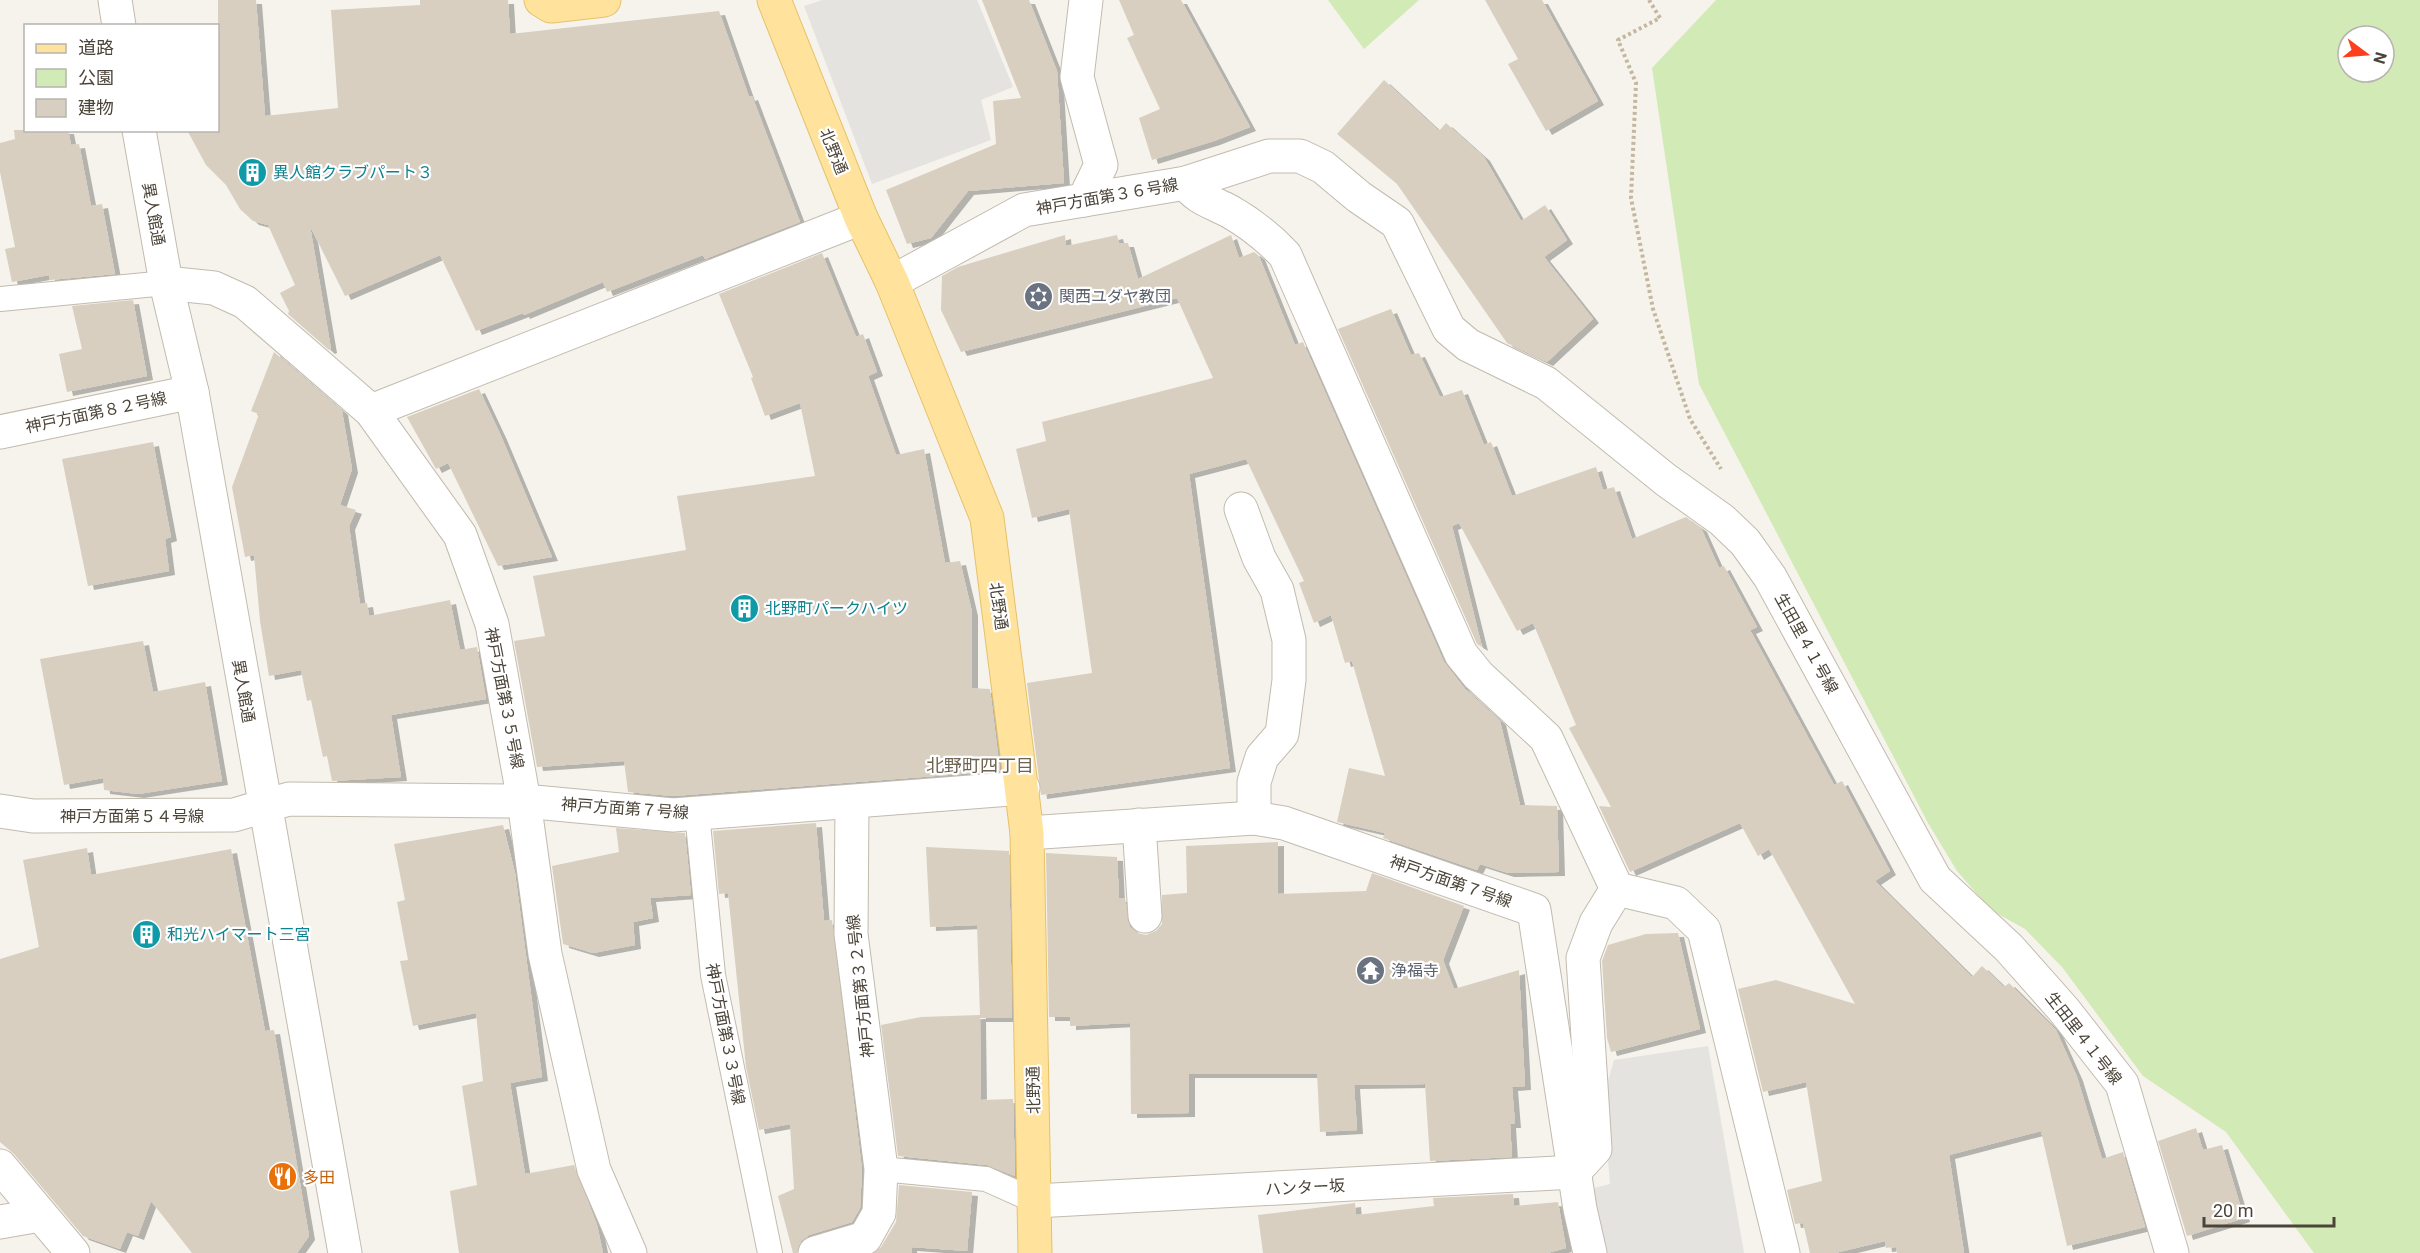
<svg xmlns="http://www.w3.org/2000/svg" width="2420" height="1253" viewBox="0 0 2420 1253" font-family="Roboto,'Noto Sans JP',sans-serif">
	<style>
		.green { fill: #d2eab5; fill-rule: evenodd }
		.parking { fill: #e5e3e0 }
		.building { fill: #d8cfc1; filter: url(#shadow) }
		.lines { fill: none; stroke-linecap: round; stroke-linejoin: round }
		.lane-casing { stroke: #c2bbae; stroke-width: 26 }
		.street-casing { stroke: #c2bbae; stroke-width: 35 }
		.primary-casing { stroke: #e6c16a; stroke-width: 35 }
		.path { stroke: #c4b79f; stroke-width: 4; stroke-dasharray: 3 3; stroke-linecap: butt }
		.lane { stroke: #fff; stroke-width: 24 }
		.street { stroke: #fff; stroke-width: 33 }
		.primary { stroke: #ffe39c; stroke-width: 33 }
		.labels { text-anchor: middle; stroke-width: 4.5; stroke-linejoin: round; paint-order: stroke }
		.street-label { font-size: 16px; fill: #4b4439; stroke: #fff }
		.culture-label { font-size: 16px; fill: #0d838f; stroke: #fff; text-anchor: start }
		.worship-label { font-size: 16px; fill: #5b616d; stroke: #fff; text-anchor: start }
		.food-label { font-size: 16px; fill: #c56008; stroke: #fff; text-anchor: start }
		.neighbourhood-label { font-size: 18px; fill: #6e6250; stroke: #fff }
	</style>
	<defs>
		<filter id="shadow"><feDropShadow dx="6" dy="4" stdDeviation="0" flood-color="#0004"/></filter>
	</defs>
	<rect width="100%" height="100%" fill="#f6f3ec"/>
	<g class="green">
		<path d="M1328,0H1419L1364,49Z"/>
		<path d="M1716,0H2420V1253H2314L2226,1132L2143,1076L2062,967L2025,929L1991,910L1957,871L1928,823L1699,384L1652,68ZM2348,36H2384V72H2348Z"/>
	</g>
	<g class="parking">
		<path d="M822,0H977L1013,87L981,100L991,140L872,184L804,6Z"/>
		<path d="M1708,1046L1744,1253H1605L1594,1188L1610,1184L1603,1099L1614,1060Z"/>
	</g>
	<g class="building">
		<path d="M218,0H256L265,116L338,108L331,10L420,5V0H508L510,34L719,11L749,97L752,96L800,222L705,259L703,255L607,292L603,282L524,315L523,313L476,331L440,255L345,296L310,226L331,349L329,350L288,314L289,311L280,293L295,285L268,225L253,221L240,209L226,185L206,165L187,130H218Z"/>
		<path d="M982,0H1029L1057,71L1064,183L968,191L931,238L907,244L886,190L996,144L993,101L1021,98Z"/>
		<path d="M1119,0H1181L1250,127L1214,141L1152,160L1139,118L1160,109L1127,38L1134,35Z"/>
		<path d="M1485,0H1542L1598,101L1546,131L1508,64L1518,59Z"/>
		<path d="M1384,80L1439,131L1446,123L1484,157L1521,221L1545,205L1567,240L1544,257L1593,319L1547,362L1507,343L1397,184L1337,134Z"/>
		<path d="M14,130H68L71,145L79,144L91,206L102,204L115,274L49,280V275L12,282L5,249L15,247L0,172V143L15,139Z"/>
		<path d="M1065,235L1066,246L1117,235L1119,243H1128L1138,279L1231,235L1239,258L1254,252L1259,256L1295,345L1303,342L1444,662L1465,689L1500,721L1520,805L1557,806L1559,872L1508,873L1480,864L1477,870L1383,838L1385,833L1337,822L1349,768L1385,776L1352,661L1345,663L1331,615L1314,623L1299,583L1304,581L1246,459L1189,474L1230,768L1041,795L1027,683L1092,673L1069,509L1032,518L1016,449L1046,441L1042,422L1213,378L1177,298L961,352L941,310L942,276L958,267Z"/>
		<path d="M822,253L856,337L863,334L877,372L868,376L896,455L924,449L945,563L960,561L972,612V688L990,689L1000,771L673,796L628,792L624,761L537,767L514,641L545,636L533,576L686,550L677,496L815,476L800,403L765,416L751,378L753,377L719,294Z"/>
		<path d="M133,300L147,376L67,392L59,354L82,349L72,306Z"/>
		<path d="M1391,309L1411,355L1419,353L1440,397L1462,390L1484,445L1491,442L1512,496L1596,467L1603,490L1614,487L1632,539L1686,517L1701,528L1719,568L1724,566L1757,627L1750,630L1834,785L1842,781L1890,871L1875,881L1972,977L1982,966L2004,987L2009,983L2056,1030L2077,1077L2102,1159L2123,1152L2145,1227L2067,1246L2041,1131L1949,1155L1964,1253H1897L1896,1247L1886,1248L1885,1241L1835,1253H1810L1803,1223L1795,1224L1787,1190L1822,1181L1806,1082L1763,1092L1738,989L1776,980L1855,1004L1769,849L1758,856L1740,823L1630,872L1599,806L1611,807L1569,728L1576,725L1533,623L1517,631L1459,523L1452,526L1482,647L1477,644L1338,329Z"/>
		<path d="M274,352L342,411L352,469L340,505L356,510L349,526L360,604L367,603L369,616L450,600L460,650L477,647L486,699L391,715L401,777L332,781L327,756L323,757L311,700L307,701L301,670L269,676L260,621L254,555L245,557L232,487L259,414L251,411Z"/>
		<path d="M479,389L501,436L552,557L498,566L448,463L436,469L407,417Z"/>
		<path d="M153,442L171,537L165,539L169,571L88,586L62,459Z"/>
		<path d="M143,641L153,692L205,682L222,781L138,794L104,790L103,778L64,785L40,659Z"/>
		<path d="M816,823L824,921L832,920L862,1170L860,1208L852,1222L809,1235L801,1241L797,1253H793L778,1196L794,1189L790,1124L759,1130L746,1067L728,893L719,894L713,831Z"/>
		<path d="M503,825L515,873L542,1077L510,1083L525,1174L574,1165L597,1225L603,1253H459L450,1191L477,1185L462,1086L483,1081L476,1013L413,1026L400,961L408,960L397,902L405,900L394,844Z"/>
		<path d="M616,828L685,833L691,895L650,898L653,918L633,922L635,945L593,953L563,944L552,866L619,852Z"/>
		<path d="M1278,842V894L1366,891L1372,873L1464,906L1443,960L1454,989L1519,970L1525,1086L1512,1087L1515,1124H1510L1512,1157L1430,1161L1425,1084L1354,1085L1357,1130L1320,1132L1317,1074H1189V1113L1131,1114L1130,1023L1070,1026V1017H1049L1046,853L1117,857L1119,898H1125L1130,927L1137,933L1146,935L1156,931L1162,924V895L1187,893L1186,846Z"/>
		<path d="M926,847L1009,851L1012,1018H980L981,1100L1013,1099L1015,1176L987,1165L898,1156L881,1025L921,1017L980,1015L977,925L930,927Z"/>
		<path d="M87,848L91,875L231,849L265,1031L274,1030L309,1236L297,1253H192L151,1201L138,1236L127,1232L120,1249L83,1236L14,1154L0,1142V959L39,947L23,860Z"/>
		<path d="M1678,933L1700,1029L1611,1052L1607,1038L1602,961L1608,945L1646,934Z"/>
		<path d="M2196,1128L2203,1150L2222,1145L2244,1218L2187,1236L2158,1141Z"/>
		<path d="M899,1185L972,1192L967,1251L911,1247L912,1253H874L881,1247L896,1222Z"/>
		<path d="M1513,1194L1514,1206L1558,1202L1566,1248L1547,1253H1263L1258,1215L1355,1203L1356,1215L1434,1206L1433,1198Z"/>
	</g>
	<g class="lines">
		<defs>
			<g id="lane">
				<path d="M0,299L166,283"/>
				<path d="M697,813L713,975L770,1253"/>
				<path d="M881,1169L986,1179L1035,1201"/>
			</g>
			<g id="street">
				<path d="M115,0L119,26"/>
				<path d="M139,130L166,283L192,392L345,1253"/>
				<path d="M1186,183C1197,199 1212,202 1229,211C1250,223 1268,237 1285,255L1461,654L1478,675L1546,738L1617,889L1676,903L1704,930L1783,1253"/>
				<path d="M1084,200L1101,165L1077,77L1086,0"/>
				<path d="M892,282L1024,210L1186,183L1269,156H1300L1323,167L1359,197L1397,223L1449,329L1468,345L1546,383L1666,480L1722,520L1745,542L1770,577L1935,879L2009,948L2064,1010L2122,1084L2172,1253"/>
				<path d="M166,283L214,288L245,302L371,411L460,535L492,624L524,801L545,954L594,1170L630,1253"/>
				<path d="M371,411L861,218"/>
				<path d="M0,432L192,392"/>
				<path d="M1241,509L1259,558L1277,590L1289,640V680L1282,734L1262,757L1254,782V818"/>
				<path d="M0,811L33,816L234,815L289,799L524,801L673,815L1023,788"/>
				<path d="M1139,825L1145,916"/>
				<path d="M1027,833L1254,818L1284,823L1534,910L1580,1209L1590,1253"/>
				<path d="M0,1166L73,1253"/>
				<path d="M1035,1201L1574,1172L1595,1149L1583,958L1596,923L1617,889"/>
				<path d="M0,1222L40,1215"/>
				<path d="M815,1253L865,1238L879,1213L881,1169L851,934L852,802"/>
			</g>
			<g id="primary">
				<path d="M541,0L551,6L604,0"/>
				<path d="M774,0L861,218L892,282L987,518L1027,833L1035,1253"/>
			</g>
		</defs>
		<use href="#lane" class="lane-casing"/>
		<use href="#street" class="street-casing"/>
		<use href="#primary" class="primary-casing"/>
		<path class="path" d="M1649,0L1660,18L1618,40L1636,83L1631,198L1653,309L1690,419L1721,469"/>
		<use href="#lane" class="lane"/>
		<use href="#street" class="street"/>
		<use href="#primary" class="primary"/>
	</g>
	<defs>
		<symbol id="building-disc" viewBox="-11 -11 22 22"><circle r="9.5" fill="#0f9aa8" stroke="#fff"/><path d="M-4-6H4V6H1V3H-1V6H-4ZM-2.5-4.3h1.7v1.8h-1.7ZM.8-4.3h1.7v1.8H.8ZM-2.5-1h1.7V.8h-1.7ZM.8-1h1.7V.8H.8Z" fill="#fff"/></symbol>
		<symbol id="synagogue-disc" viewBox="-11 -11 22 22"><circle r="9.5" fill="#6b7280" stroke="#fff"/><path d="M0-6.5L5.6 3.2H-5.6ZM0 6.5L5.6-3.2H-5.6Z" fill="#fff"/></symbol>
		<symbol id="temple-disc" viewBox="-11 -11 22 22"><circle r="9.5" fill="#6b7280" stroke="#fff"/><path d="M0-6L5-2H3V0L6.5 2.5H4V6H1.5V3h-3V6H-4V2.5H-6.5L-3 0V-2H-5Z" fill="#fff"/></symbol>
		<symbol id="restaurant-disc" viewBox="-11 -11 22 22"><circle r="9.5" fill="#e8710a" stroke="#fff"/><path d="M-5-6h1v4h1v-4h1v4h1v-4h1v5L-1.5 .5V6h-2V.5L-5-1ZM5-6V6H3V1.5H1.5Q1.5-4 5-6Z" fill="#fff"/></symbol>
	</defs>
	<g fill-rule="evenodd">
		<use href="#building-disc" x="236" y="156" width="33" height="33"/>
		<use href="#synagogue-disc" x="1022" y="280" width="33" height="33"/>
		<use href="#building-disc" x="728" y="592" width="33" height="33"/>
		<use href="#building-disc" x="130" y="918" width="33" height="33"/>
		<use href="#temple-disc" x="1354" y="954" width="33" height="33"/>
		<use href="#restaurant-disc" x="266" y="1160" width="33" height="33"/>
	</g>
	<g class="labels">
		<g class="street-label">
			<text transform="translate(834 151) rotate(68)" y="6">北野通</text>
			<text transform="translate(1107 196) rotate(-10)" y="6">神戸方面第３６号線</text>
			<text transform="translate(154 214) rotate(80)" y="6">異人館通</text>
			<text transform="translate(96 412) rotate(-12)" y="6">神戸方面第８２号線</text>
			<text transform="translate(999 606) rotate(82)" y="6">北野通</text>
			<text transform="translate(1807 643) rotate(61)" y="6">生田里４１号線</text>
			<text transform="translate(244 691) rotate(80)" y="6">異人館通</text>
			<text transform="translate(505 698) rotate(79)" y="6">神戸方面第３５号線</text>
			<text transform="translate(625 808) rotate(4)" y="6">神戸方面第７号線</text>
			<text x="132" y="822">神戸方面第５４号線</text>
			<text transform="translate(1451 881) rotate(19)" y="6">神戸方面第７号線</text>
			<text transform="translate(860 986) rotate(-96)" y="6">神戸方面第３２号線</text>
			<text transform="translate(726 1034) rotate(79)" y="6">神戸方面第３３号線</text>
			<text transform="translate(2084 1038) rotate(52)" y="6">生田里４１号線</text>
			<text transform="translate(1033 1090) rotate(-91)" y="6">北野通</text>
			<text transform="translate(1305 1187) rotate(-3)" y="6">ハンター坂</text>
		</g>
		<g class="culture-label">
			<text x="273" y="178">異人館クラブパート３</text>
			<text x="765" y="614">北野町パークハイツ</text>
			<text x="167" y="940">和光ハイマート三宮</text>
		</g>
		<g class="worship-label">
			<text x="1059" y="302">関西ユダヤ教団</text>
			<text x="1391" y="976">浄福寺</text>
		</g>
		<g class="food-label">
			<text x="303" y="1183">多田</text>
		</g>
		<g class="neighbourhood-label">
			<text x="980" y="772">北野町四丁目</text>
		</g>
	</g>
	<rect x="24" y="24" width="195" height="108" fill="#ffffff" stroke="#b7b4b0" stroke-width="1.5"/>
	<rect x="36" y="44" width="30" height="9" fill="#ffe39c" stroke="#b7b4b0" stroke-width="1.5"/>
	<text x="78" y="54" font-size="18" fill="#4b4439">道路</text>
	<rect x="36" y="69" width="30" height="18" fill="#d2eab5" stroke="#b7b4b0" stroke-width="1.5"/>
	<text x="78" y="84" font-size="18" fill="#4b4439">公園</text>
	<rect x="36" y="99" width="30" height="18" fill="#d8cfc1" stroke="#b7b4b0" stroke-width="1.5"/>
	<text x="78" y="114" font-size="18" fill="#4b4439">建物</text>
	<g transform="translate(2366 54) rotate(106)"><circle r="28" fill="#ffffff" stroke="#b7b4b0" stroke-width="1.5"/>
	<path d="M0-4.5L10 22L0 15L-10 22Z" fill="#fc3f1d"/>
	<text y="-9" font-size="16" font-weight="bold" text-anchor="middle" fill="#4b4439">N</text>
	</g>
	<path d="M2204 1217v9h130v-9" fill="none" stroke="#4b4439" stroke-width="3"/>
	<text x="2213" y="1217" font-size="18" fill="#4b4439" stroke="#ffffff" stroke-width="4.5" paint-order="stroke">20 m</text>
</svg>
